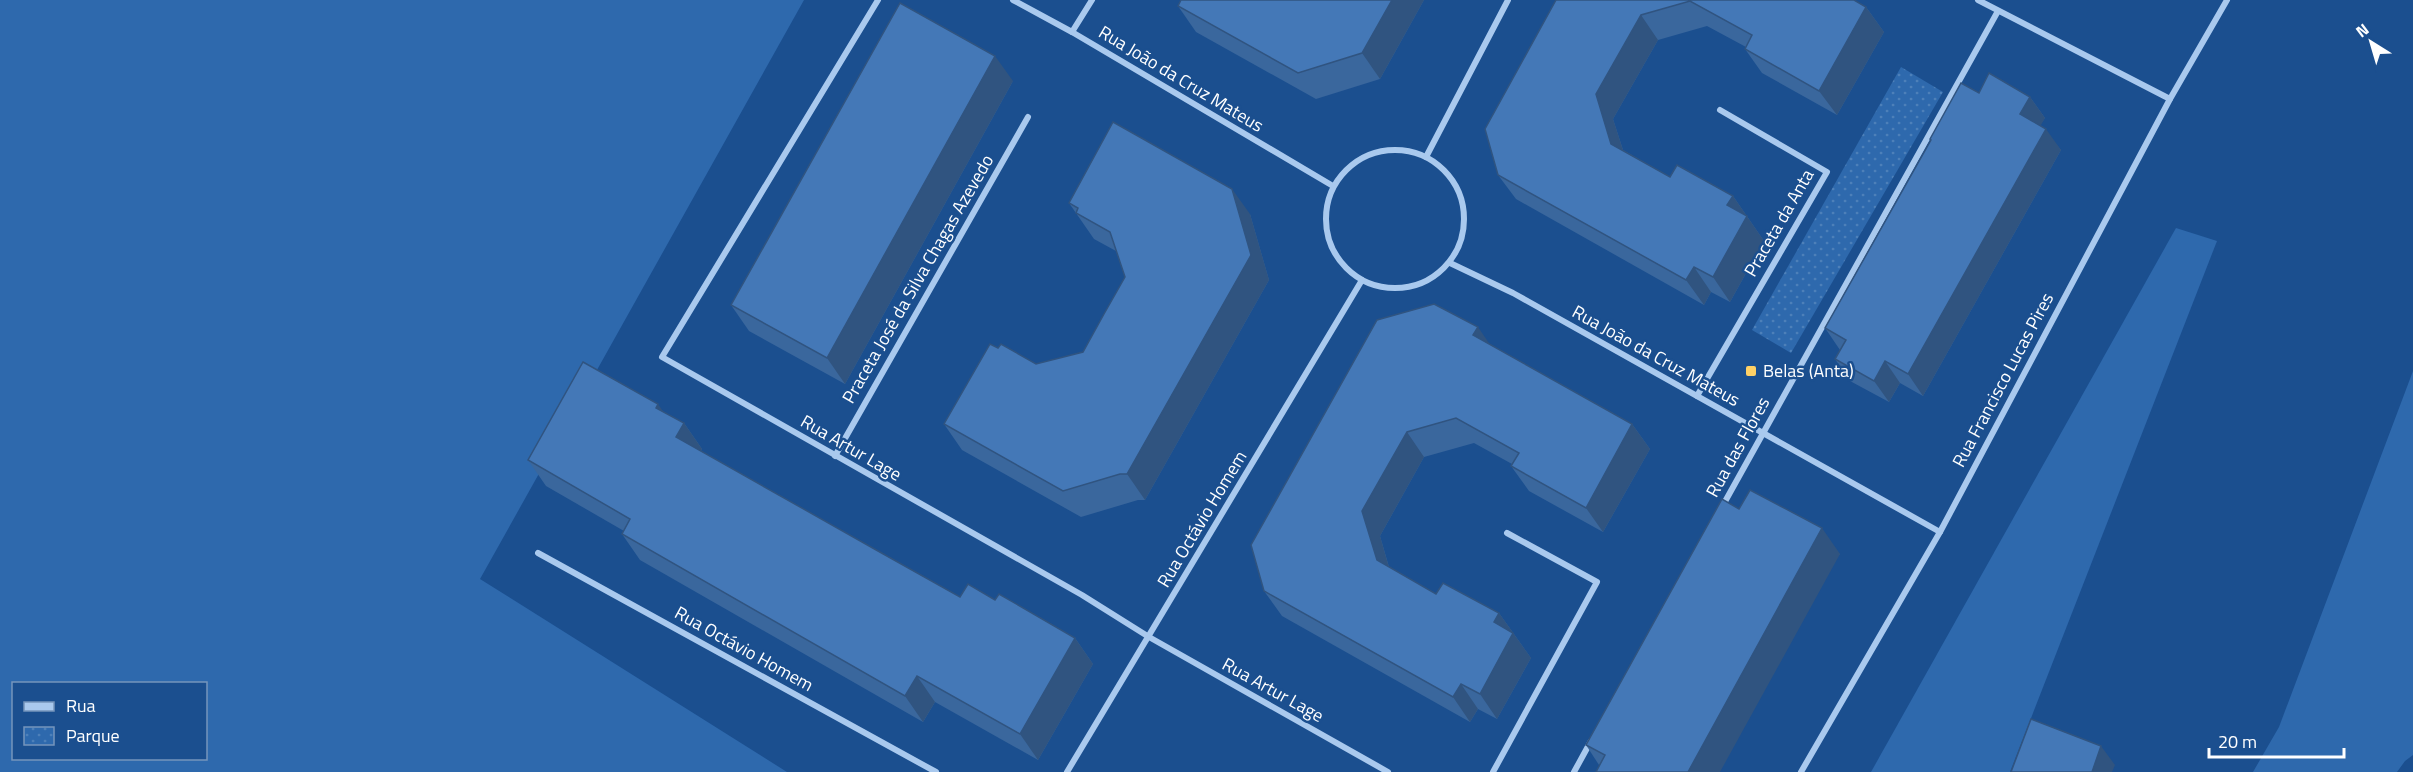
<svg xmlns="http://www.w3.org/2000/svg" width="2413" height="772" viewBox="0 0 2413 772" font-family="'Titillium Web',sans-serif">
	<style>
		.grass { fill: #2e69ad; fill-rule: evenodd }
		.park { fill: url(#park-dots) }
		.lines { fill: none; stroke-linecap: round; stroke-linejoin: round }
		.minor { stroke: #a9c9ee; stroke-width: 6 }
		.wall { fill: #3a679d }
		.shaded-wall { fill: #305480 }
		.building { fill: #4478b7; stroke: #305480; stroke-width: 1.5 }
		.poi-dot { fill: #ffd166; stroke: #1b4f8f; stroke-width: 2 }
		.labels { text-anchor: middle; stroke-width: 5; stroke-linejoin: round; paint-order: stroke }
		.street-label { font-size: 18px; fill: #fff; stroke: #1b4f8f }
		.poi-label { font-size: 18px; fill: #fff; stroke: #1b4f8f; text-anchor: start }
	</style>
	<defs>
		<pattern id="park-dots" width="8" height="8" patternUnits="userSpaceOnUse" patternTransform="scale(1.5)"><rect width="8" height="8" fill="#2e69ad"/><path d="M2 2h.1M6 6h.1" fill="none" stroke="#4d80b9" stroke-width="1.8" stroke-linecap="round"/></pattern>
	</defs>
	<rect width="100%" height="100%" fill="#1b4f8f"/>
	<g class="grass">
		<path d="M0,0H804L480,579L787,772H0ZM14,684H206V758H14Z"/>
		<path d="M2176,228L2217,241L2010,772H1871Z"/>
		<path d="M2413,371V755L2405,761L2397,772H2253L2279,727Z"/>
	</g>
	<path class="park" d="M1901,67L1943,92L1791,353L1752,330Z"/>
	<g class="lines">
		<g class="minor">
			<path d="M878,0L662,357L1082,595L1149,637L1388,772"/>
			<path d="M1013,0L1072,32L1333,186"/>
			<path d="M1978,0L2170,99"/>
			<path d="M1072,32L1092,0"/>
			<circle cx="1395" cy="219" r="69"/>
			<path d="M1426,157L1508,0"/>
			<path d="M1450,263L1513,293L1940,532"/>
			<path d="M1697,396L1827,172L1720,110"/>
			<path d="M835,456L1028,117"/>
			<path d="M1722,507L1998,11"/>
			<path d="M538,553L936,772"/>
			<path d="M1067,772L1362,280"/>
			<path d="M1493,772L1597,582L1507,533"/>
			<path d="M1574,772L1591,741"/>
			<path d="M1801,772L1940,532L2170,99L2227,0"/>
		</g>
	</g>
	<g class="wall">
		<path d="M1424,0L1380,79L1316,99L1196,32L1178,6Z"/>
		<path d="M1556,0H1854L1866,7L1884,32L1837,115L1762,73L1745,49L1746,47L1707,26L1658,40L1613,119L1623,150L1670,177L1733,196L1764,241L1730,302L1711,292L1704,305L1516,199L1498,175Z"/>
		<path d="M1013,81L845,384L749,331L731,305Z"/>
		<path d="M1979,93L2030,97L2045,118L2040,125L2061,150L1923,396L1900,383L1889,402L1850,381L1835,359L1840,350L1825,328L1931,141L1930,139Z"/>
		<path d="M1069,203L1250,214L1269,280L1145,500H1138L1081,517L962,450L944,424L998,348L1036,364L1083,352L1125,277L1116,251L1094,239Z"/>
		<path d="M1489,344L1632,424L1650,449L1603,532L1529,491L1511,466L1512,464L1474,443L1424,457L1380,536L1389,567L1436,594L1499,613L1531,658L1497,719L1478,709L1470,722L1282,616L1264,591L1251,545Z"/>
		<path d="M664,413L684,423L702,449L701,451L960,597L995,600L1075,638L1093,664L1038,760L935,702L923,722L640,560L622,534L624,531L546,486L528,460Z"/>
		<path d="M1739,509L1840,554L1599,765L1586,745Z"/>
	</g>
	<g class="shaded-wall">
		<path d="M1392,0H1424L1380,79L1362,53Z"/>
		<path d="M1866,7L1884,32L1837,115L1819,91Z"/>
		<path d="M1641,15L1658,40L1613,119L1629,169L1611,144L1596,94Z"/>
		<path d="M995,56L1013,81L845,384L827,358Z"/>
		<path d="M2030,97L2045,118L2035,135L2020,114Z"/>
		<path d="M2046,129L2061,150L1923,396L1908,374Z"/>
		<path d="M1232,189L1250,214L1269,280L1145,500L1127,474Z"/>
		<path d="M1733,196L1764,241L1730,302L1713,277L1727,205Z"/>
		<path d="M1694,267L1711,292L1704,305L1686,280Z"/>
		<path d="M1478,327L1495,352L1473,335Z"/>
		<path d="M1885,361L1900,383L1889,402L1874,381Z"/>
		<path d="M658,404L676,430L656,408Z"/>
		<path d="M684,423L702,449L694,463L676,437Z"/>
		<path d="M1632,424L1650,449L1603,532L1586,508Z"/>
		<path d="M1407,432L1424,457L1380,536L1394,585L1377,560L1362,511Z"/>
		<path d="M1822,528L1840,554L1720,772H1688Z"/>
		<path d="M1499,613L1531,658L1497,719L1480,694L1494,622Z"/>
		<path d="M1075,638L1093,664L1038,760L1020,734Z"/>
		<path d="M917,676L935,702L923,722L905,696Z"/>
		<path d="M1461,684L1478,709L1470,722L1453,697Z"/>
		<path d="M2101,746L2115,765L2112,772H2092Z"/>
	</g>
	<g class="building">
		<path d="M1181,0H1392L1362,53L1298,73L1178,6Z"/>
		<path d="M1556,0H1854L1866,7L1819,91L1745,49L1752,35L1690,1L1641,15L1596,94L1611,144L1670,177L1677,165L1733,196L1727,205L1747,216L1713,277L1694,267L1686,280L1498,175L1485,129Z"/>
		<path d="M900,3L995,56L827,358L731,305Z"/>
		<path d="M1989,73L2030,97L2020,114L2046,129L1908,374L1885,361L1874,381L1835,359L1846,340L1825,328L1931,140L1930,139L1961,83L1979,93Z"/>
		<path d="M1113,122L1232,189L1251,255L1127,474H1120L1063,491L944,424L990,344L998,348L1001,344L1036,364L1083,352L1104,314L1125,277L1110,232L1076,213L1078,208L1069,203Z"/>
		<path d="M1434,304L1478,327L1473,335L1632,424L1586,508L1511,466L1519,453L1456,418L1407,432L1362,511L1377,560L1436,594L1443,583L1499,613L1494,622L1513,633L1480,694L1461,684L1453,697L1264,591L1251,545L1377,320Z"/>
		<path d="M583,362L658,404L656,408L684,423L676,437L878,551L960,597L968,584L995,600L999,594L1075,638L1020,734L917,676L905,696L622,534L630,519L528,460Z"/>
		<path d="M1750,490L1822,528L1688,772H1596L1605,755L1586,745L1722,499L1739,509Z"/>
		<path d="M2031,719L2101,746L2092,772H2011Z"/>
	</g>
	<rect class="poi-dot" x="1745" y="365" width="12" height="12" rx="3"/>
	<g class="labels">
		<g class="street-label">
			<text transform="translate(1181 79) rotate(31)" y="6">Rua João da Cruz Mateus</text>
			<text transform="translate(1779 223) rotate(-60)" y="6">Praceta da Anta</text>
			<text transform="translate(918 279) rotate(-60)" y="6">Praceta José da Silva Chagas Azevedo</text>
			<text transform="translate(1656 356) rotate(29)" y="6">Rua João da Cruz Mateus</text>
			<text transform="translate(2003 380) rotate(-62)" y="6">Rua Francisco Lucas Pires</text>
			<text transform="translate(1738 447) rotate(-61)" y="6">Rua das Flores</text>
			<text transform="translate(851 448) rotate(30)" y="6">Rua Artur Lage</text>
			<text transform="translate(1202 519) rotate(-59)" y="6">Rua Octávio Homem</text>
			<text transform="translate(744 649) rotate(29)" y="6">Rua Octávio Homem</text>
			<text transform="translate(1273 690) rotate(29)" y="6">Rua Artur Lage</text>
		</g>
		<g class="poi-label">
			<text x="1763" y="377">Belas (Anta)</text>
		</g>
	</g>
	<rect x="12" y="682" width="195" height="78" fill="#1b4f8f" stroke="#7695bc" stroke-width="1.5"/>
	<rect x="24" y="702" width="30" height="9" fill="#a9c9ee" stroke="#7695bc" stroke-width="1.5"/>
	<text x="66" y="712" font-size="18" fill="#ffffff">Rua</text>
	<rect x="24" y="727" width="30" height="18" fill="url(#park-dots)" stroke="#7695bc" stroke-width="1.5"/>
	<text x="66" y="742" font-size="18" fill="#ffffff">Parque</text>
	<g transform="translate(2371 42) rotate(323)" stroke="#1b4f8f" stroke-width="4.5" paint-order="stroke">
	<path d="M0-4.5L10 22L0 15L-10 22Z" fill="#ffffff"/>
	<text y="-9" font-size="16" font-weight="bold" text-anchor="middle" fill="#ffffff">N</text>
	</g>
	<path d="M2209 748v9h135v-9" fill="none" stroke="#ffffff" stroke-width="3"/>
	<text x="2218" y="748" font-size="18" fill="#ffffff" stroke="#1b4f8f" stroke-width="4.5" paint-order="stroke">20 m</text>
</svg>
